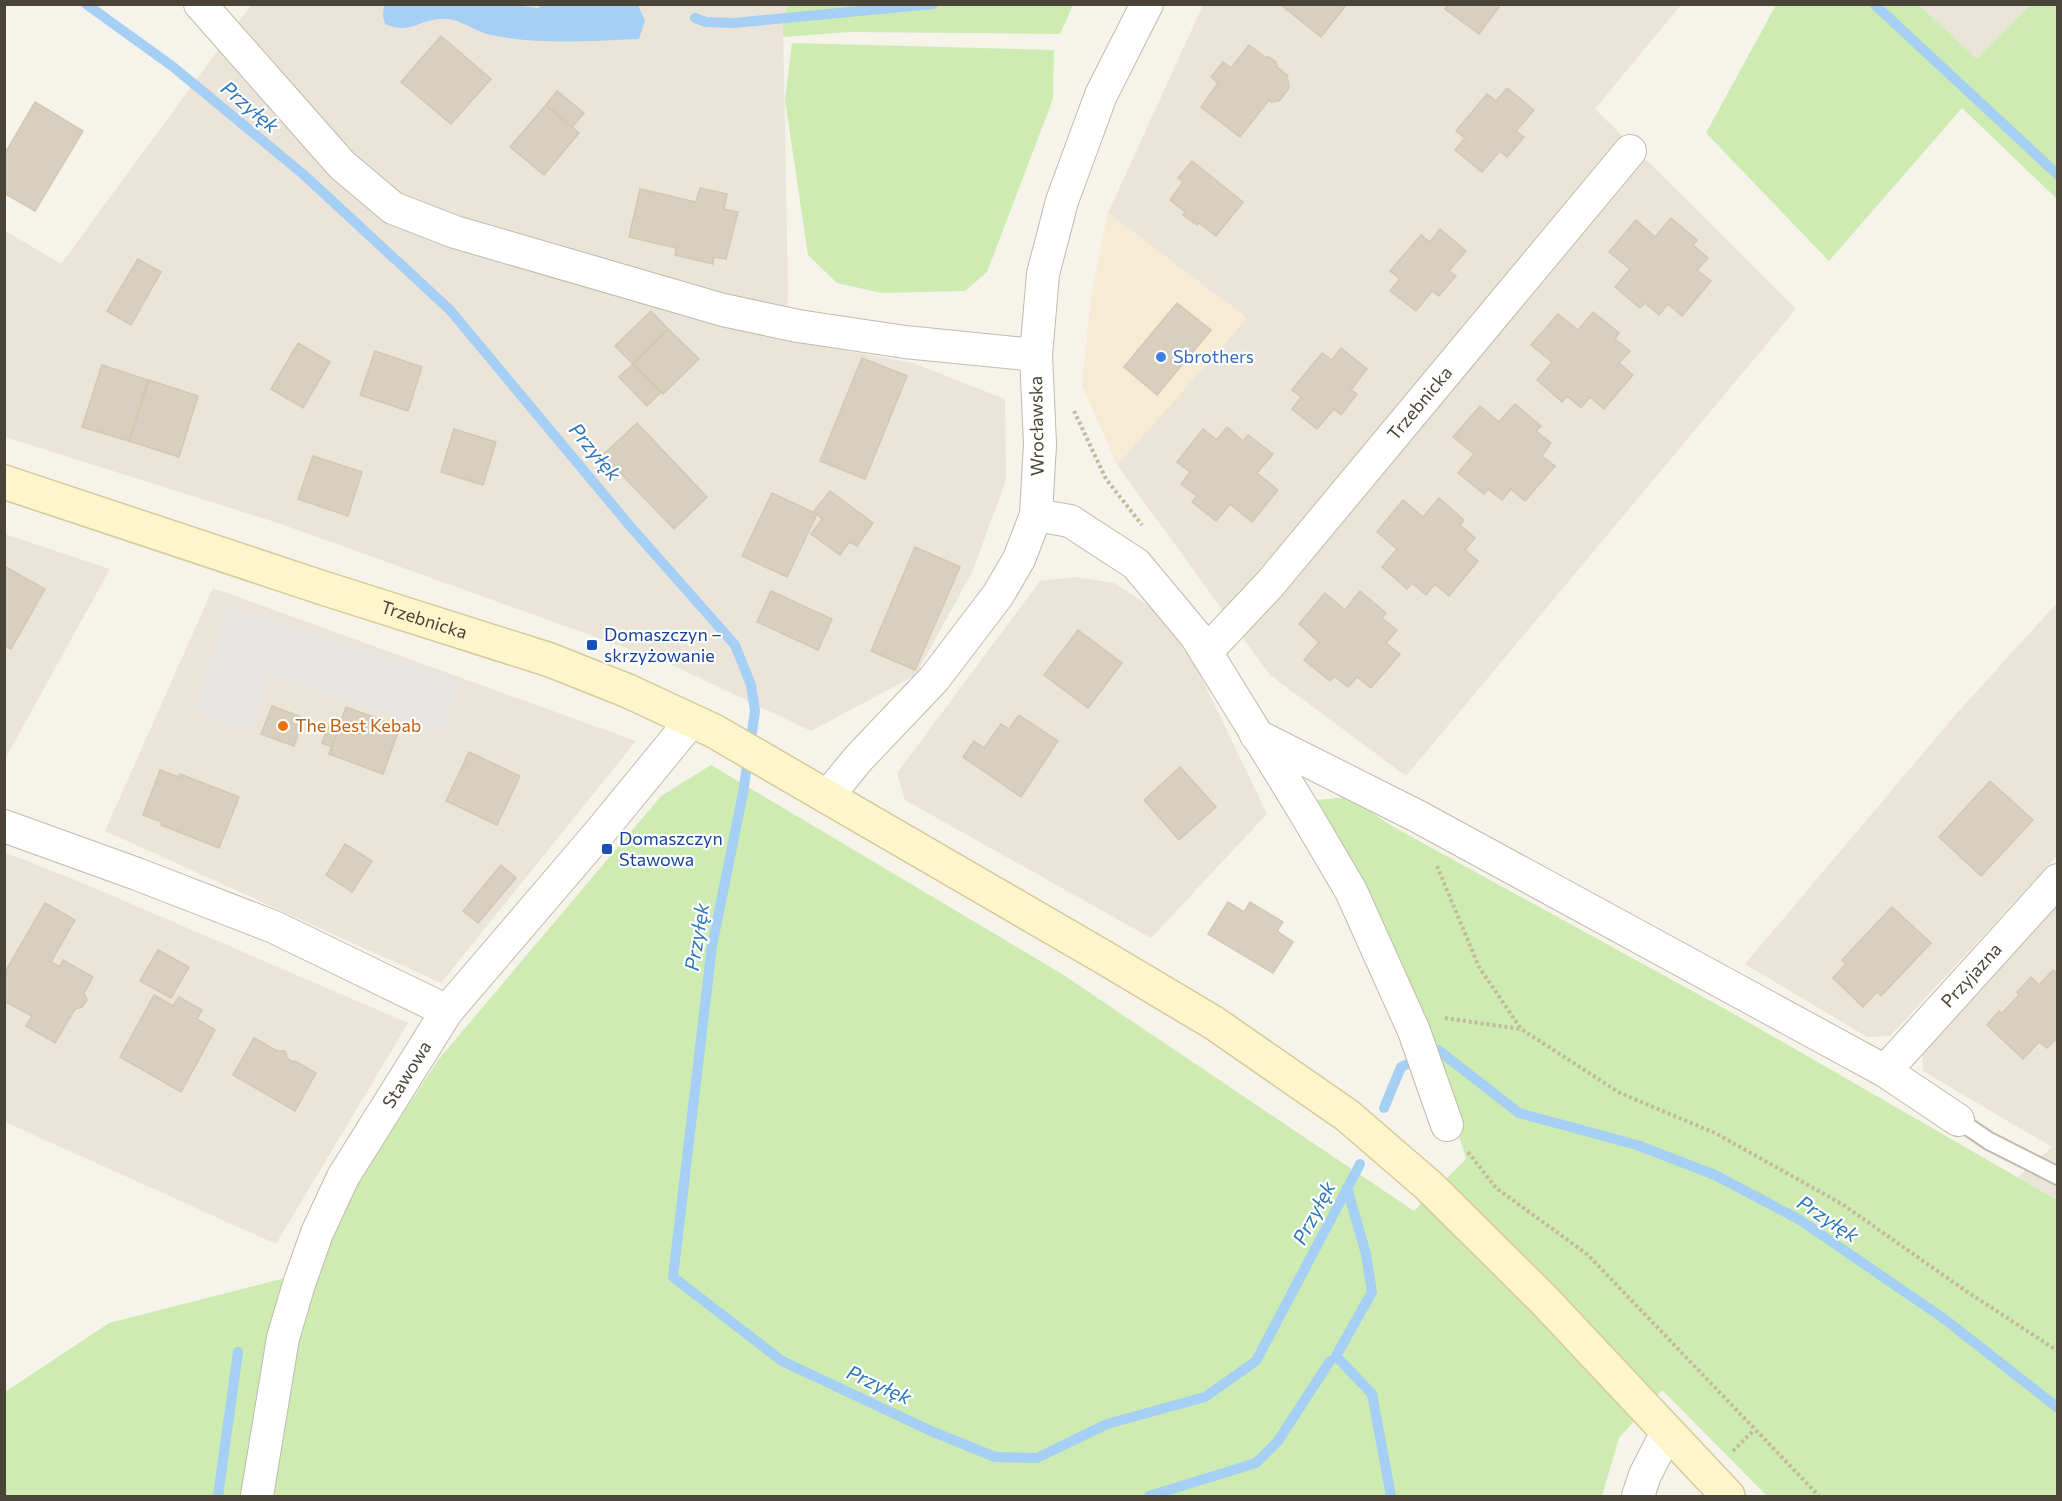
<svg xmlns="http://www.w3.org/2000/svg" width="2062" height="1501" viewBox="0 0 2062 1501" font-family="Commissioner,sans-serif">
	<style>
		.residential { fill: #eae5d8 }
		.commercial { fill: #f7ebd6 }
		.green { fill: #ceebb2 }
		.parking { fill: #e7e5e2 }
		.water { fill: #a5cff4 }
		.lines { fill: none; stroke-linecap: round; stroke-linejoin: round }
		.stream { stroke: #a5cff4; stroke-width: 10 }
		.building { fill: #d8cfbf; stroke: #d3c8b2; stroke-width: 1.5 }
		.lane-casing { stroke: #c2bbac; stroke-width: 20 }
		.street-casing { stroke: #c2bbac; stroke-width: 34 }
		.secondary-casing { stroke: #d7c999; stroke-width: 36 }
		.path { stroke: #c4b89d; stroke-width: 4; stroke-dasharray: 3 3; stroke-linecap: butt }
		.lane { stroke: #fff; stroke-width: 16 }
		.street { stroke: #fff; stroke-width: 32 }
		.secondary { stroke: #fff5cb; stroke-width: 33 }
		.shop-dot { fill: #3f7fe0; stroke: #fff; stroke-width: 2 }
		.transit-dot { fill: #1a4fb4; stroke: #fff; stroke-width: 2 }
		.food-dot { fill: #e8710a; stroke: #fff; stroke-width: 2 }
		.labels { text-anchor: middle; stroke-width: 4.5; stroke-linejoin: round; paint-order: stroke }
		.shop-label { font-size: 18px; fill: #366cbe; stroke: #fff; text-anchor: start }
		.street-label { font-size: 18px; fill: #4a4438; stroke: #fff }
		.transit-label { font-size: 18px; fill: #164399; stroke: #fff; text-anchor: start }
		.food-label { font-size: 18px; fill: #c56008; stroke: #fff; text-anchor: start }
		.water-label { font-size: 20px; font-style: italic; fill: #2b77bc; stroke: #fff }
	</style>
	<rect width="100%" height="100%" fill="#f6f3ea"/>
	<g class="residential">
		<path d="M251,5H787L783,24L788,296L783,339L913,363L1005,399L1006,480L973,570L916,675L811,731L668,663L278,523L5,437L4,230L61,264Z"/>
		<path d="M1203,5H1681L1595,109L1796,309L1406,776L1270,675L1117,465L1247,318L1108,213Z"/>
		<path d="M1919,5H2030L1977,59Z"/>
		<path d="M5,534L110,569L5,759Z"/>
		<path d="M1075,577L1114,583L1153,608L1193,660L1267,814L1151,938L905,800L897,773L1040,581Z"/>
		<path d="M213,588L636,741L441,983L105,831Z"/>
		<path d="M2057,603V856L1890,1036L1867,1037L1745,964L1957,713Z"/>
		<path d="M4,852L78,881L408,1023L276,1244L5,1122Z"/>
		<path d="M2057,905V1200L2018,1177L2052,1147L1923,1071L1922,1052Z"/>
	</g>
	<path class="commercial" d="M1108,213L1247,318L1117,465L1082,385L1091,296Z"/>
	<g class="green">
		<path d="M787,5V4L1073,5L1060,34L849,32L783,37V24Z"/>
		<path d="M1776,5H1919L1977,59L2030,5H2057V199L1962,108L1829,261L1706,133Z"/>
		<path d="M792,43L1054,50L1053,99L987,272L965,291L882,293L837,283L808,255L785,100Z"/>
		<path d="M711,765L1062,974L1414,1211L1466,1159L1426,1026L1315,800L1350,797L1390,825L1734,1014L2057,1200V1496H1767L1662,1390L1619,1438L1602,1496H5V1392L109,1323L313,1271L355,1186L439,1059L661,796Z"/>
	</g>
	<path class="parking" d="M228,606L459,680L443,732L268,676L250,730L195,712Z"/>
	<path class="water" d="M384,4H508L538,8L543,4L638,5L645,21L639,39C590,41 539,45 491,35C476,32 462,20 447,19C420,17 413,36 385,24L383,17Z"/>
	<g class="lines">
		<g class="stream">
			<path d="M86,4L172,66L303,174L450,310L630,526L735,645L751,685L755,711L743,793L712,946L673,1277L782,1361L931,1431L995,1457L1037,1458L1107,1424L1205,1397L1256,1361L1360,1164"/>
			<path d="M1874,4L2058,175"/>
			<path d="M695,18L706,22L734,23L933,4"/>
			<path d="M1384,1108L1401,1067L1438,1050L1519,1113L1637,1145L1715,1175L1800,1220L1943,1318L2058,1408"/>
			<path d="M1347,1188L1366,1254L1372,1292L1336,1356L1372,1394L1391,1496"/>
			<path d="M218,1496L238,1352"/>
			<path d="M1149,1496L1256,1463L1278,1441L1330,1361"/>
		</g>
	</g>
	<g class="building">
		<path d="M1280,4H1347L1321,37Z"/>
		<path d="M1448,4H1501L1479,34L1445,9Z"/>
		<path d="M441,36L491,79L451,124L401,82Z"/>
		<path d="M1249,45L1265,57H1269L1276,62L1277,67L1288,76L1286,78L1288,80L1289,88L1279,101L1271,102L1269,100L1240,137L1201,107L1218,83L1211,77L1223,62L1231,68Z"/>
		<path d="M1507,88L1534,110L1516,131L1524,137L1507,157L1500,151L1482,172L1455,150L1465,138L1456,131L1487,94L1496,101Z"/>
		<path d="M557,91L584,113L572,127L546,105Z"/>
		<path d="M35,102L83,131L35,211L4,193V155Z"/>
		<path d="M546,105L579,133L544,175L510,147Z"/>
		<path d="M1192,161L1243,202L1216,236L1199,223L1197,225L1183,215L1185,212L1170,200L1183,182L1178,178Z"/>
		<path d="M700,188L727,194L724,209L738,212L726,259L714,257L713,264L675,255L676,248L629,237L640,189L696,202Z"/>
		<path d="M1671,218L1697,240L1693,245L1708,258L1697,270L1711,281L1682,316L1668,304L1659,315L1645,303L1640,308L1615,287L1630,269L1609,252L1636,220L1655,237Z"/>
		<path d="M1440,229L1466,251L1449,271L1456,276L1439,296L1432,291L1416,311L1390,291L1400,279L1390,271L1421,235L1430,242Z"/>
		<path d="M138,259L161,272L131,325L107,311Z"/>
		<path d="M1177,303L1211,330L1157,395L1124,367Z"/>
		<path d="M651,311L668,329L633,364L615,346Z"/>
		<path d="M1593,312L1619,333L1615,339L1630,351L1619,363L1633,375L1604,409L1590,397L1581,408L1567,396L1562,402L1537,380L1552,362L1531,345L1558,314L1578,330Z"/>
		<path d="M668,329L699,359L663,394L633,364Z"/>
		<path d="M298,343L330,362L303,408L271,389Z"/>
		<path d="M1341,348L1367,369L1351,390L1357,394L1341,415L1334,409L1317,429L1292,409L1301,397L1292,390L1322,353L1332,360Z"/>
		<path d="M375,351L422,367L408,411L360,395Z"/>
		<path d="M862,358L907,376L865,479L820,461Z"/>
		<path d="M633,364L661,392L647,406L619,377Z"/>
		<path d="M102,365L148,380L129,441L82,427Z"/>
		<path d="M149,380L198,396L179,457L129,441Z"/>
		<path d="M1515,404L1541,426L1536,431L1551,443L1542,456L1555,466L1525,501L1511,489L1502,500L1488,489L1484,494L1458,473L1474,454L1453,437L1480,406L1499,422Z"/>
		<path d="M637,423L707,497L674,529L603,455Z"/>
		<path d="M1227,427L1243,441L1248,435L1273,454L1257,473L1278,490L1252,522L1230,504L1216,521L1192,502L1197,496L1181,484L1190,472L1177,462L1203,429L1217,440Z"/>
		<path d="M454,429L496,442L483,485L441,472Z"/>
		<path d="M313,456L362,472L348,516L298,499Z"/>
		<path d="M830,491L873,523L857,546L849,542L840,555L811,534L822,519L814,511Z"/>
		<path d="M772,493L817,514L787,577L742,556Z"/>
		<path d="M1439,498L1464,520L1460,525L1475,538L1465,550L1478,561L1449,596L1435,584L1426,595L1412,583L1407,589L1382,567L1397,549L1377,532L1403,500L1423,517Z"/>
		<path d="M915,547L960,567L915,670L871,651Z"/>
		<path d="M4,566L45,589L11,649L4,646Z"/>
		<path d="M771,591L832,619L818,650L757,622Z"/>
		<path d="M1360,591L1386,613L1382,618L1397,630L1386,643L1400,654L1371,688L1357,677L1348,687L1334,676L1330,681L1304,660L1319,642L1299,624L1325,593L1345,610Z"/>
		<path d="M1078,630L1122,663L1088,708L1044,675Z"/>
		<path d="M272,706L304,718L294,746L261,734Z"/>
		<path d="M346,707L400,727L383,774L329,754Z"/>
		<path d="M1019,715L1058,741L1021,797L963,757L974,741L984,748L1001,724L1009,729Z"/>
		<path d="M330,723L339,726L332,747L322,743Z"/>
		<path d="M469,752L520,776L497,825L446,801Z"/>
		<path d="M1180,767L1216,807L1179,840L1144,800Z"/>
		<path d="M160,770L179,777L180,774L239,797L219,848L161,825L162,822L143,815Z"/>
		<path d="M1990,781L2033,820L1981,876L1939,837Z"/>
		<path d="M345,844L372,861L352,892L326,875Z"/>
		<path d="M501,865L516,878L478,923L463,911Z"/>
		<path d="M1228,902L1244,912L1250,902L1283,922L1277,931L1293,942L1273,973L1208,934Z"/>
		<path d="M45,903L75,920L51,962L60,967L63,960L93,977L84,993L87,1000L82,1007L75,1009L55,1043L26,1026L32,1016L4,1001V974Z"/>
		<path d="M1892,907L1931,943L1881,996L1877,992L1863,1007L1833,978L1846,964L1842,960Z"/>
		<path d="M158,950L189,967L171,998L140,981Z"/>
		<path d="M2053,970L2058,974V1037L2047,1048L2039,1042L2023,1059L1987,1025L1999,1011L2002,1013L2019,995L2017,992L2031,977L2039,985Z"/>
		<path d="M154,995L173,1006L179,997L202,1010L197,1019L215,1030L181,1092L120,1057Z"/>
		<path d="M254,1038L277,1051H285L288,1059L293,1062L295,1061L316,1073L295,1111L233,1075Z"/>
	</g>
	<g class="lines">
		<defs>
			<path id="lane" d="M1958,1120L1989,1141L2058,1176"/>
			<g id="street">
				<path d="M200,4L342,165L393,208L455,232L723,310L798,326L905,342L1036,355"/>
				<path d="M1036,515L1070,521L1136,564L1196,636L1304,811L1351,891L1414,1031L1447,1125"/>
				<path id="s1" d="M1206,652L1270,584L1630,151"/>
				<path d="M1256,735L1417,816L1885,1071L1958,1120"/>
				<path d="M827,797L858,759L934,679L998,595L1019,559L1036,515L1040,444L1036,355L1043,274L1062,201L1101,95L1147,4"/>
				<path d="M4,826L137,874L274,927L447,1011"/>
				<path id="s2" d="M1885,1071L2058,880"/>
				<path id="s3" d="M257,1496L283,1338L299,1284L317,1233L343,1177L447,1011L600,832L691,721"/>
				<path d="M1638,1496L1645,1475L1667,1432"/>
			</g>
			<g id="secondary">
				<path id="s4" d="M4,482L323,588L550,660L628,691L714,731L1105,958L1214,1023L1348,1116L1429,1186L1543,1299L1728,1496"/>
			</g>
		</defs>
		<use href="#lane" class="lane-casing"/>
		<use href="#street" class="street-casing"/>
		<use href="#secondary" class="secondary-casing"/>
		<g class="path">
			<path d="M1074,411L1106,479L1142,525"/>
			<path d="M1437,866L1479,967L1521,1029L1620,1093L1715,1133L1842,1204L1966,1291L2058,1351"/>
			<path d="M1445,1018L1520,1029"/>
			<path d="M1468,1152L1496,1188L1587,1254L1819,1496"/>
			<path d="M1733,1451L1754,1430"/>
		</g>
		<use href="#lane" class="lane"/>
		<use href="#street" class="street"/>
		<use href="#secondary" class="secondary"/>
	</g>
	<circle class="shop-dot" cx="1161" cy="357" r="6"/>
	<g class="transit-dot">
		<rect x="586" y="639" width="12" height="12" rx="3"/>
		<rect x="601" y="843" width="12" height="12" rx="3"/>
	</g>
	<circle class="food-dot" cx="283" cy="726" r="6"/>
	<g class="labels">
		<g class="shop-label">
			<text x="1173" y="363">Sbrothers</text>
		</g>
		<g class="street-label">
			<text dy="6" stroke="none"><textPath href="#s1" startOffset="328">Trzebnicka</textPath></text>
			<text transform="translate(1037 426) rotate(-91)" y="6">Wrocławska</text>
			<text dy="6" stroke="none"><textPath href="#s4" startOffset="442">Trzebnicka</textPath></text>
			<text dy="6" stroke="none"><textPath href="#s2" startOffset="129">Przyjazna</textPath></text>
			<text dy="6" stroke="none"><textPath href="#s3" startOffset="453">Stawowa</textPath></text>
		</g>
		<g class="transit-label">
			<text x="604" y="641">Domaszczyn –<tspan x="604" dy="21">skrzyżowanie</tspan></text>
			<text x="619" y="845">Domaszczyn<tspan x="619" dy="21">Stawowa</tspan></text>
		</g>
		<g class="food-label">
			<text x="295" y="732">The Best Kebab</text>
		</g>
		<g class="water-label">
			<text transform="translate(250 107) rotate(40)" y="7">Przyłęk</text>
			<text transform="translate(595 452) rotate(50)" y="7">Przyłęk</text>
			<text transform="translate(697 937) rotate(-81)" y="7">Przyłęk</text>
			<text transform="translate(1314 1213) rotate(-62)" y="7">Przyłęk</text>
			<text transform="translate(1828 1219) rotate(33)" y="7">Przyłęk</text>
			<text transform="translate(879 1385) rotate(24)" y="7">Przyłęk</text>
		</g>
	</g>
	<rect width="2062" height="1501" fill="none" stroke="#4a4438" stroke-width="12"/>
</svg>
